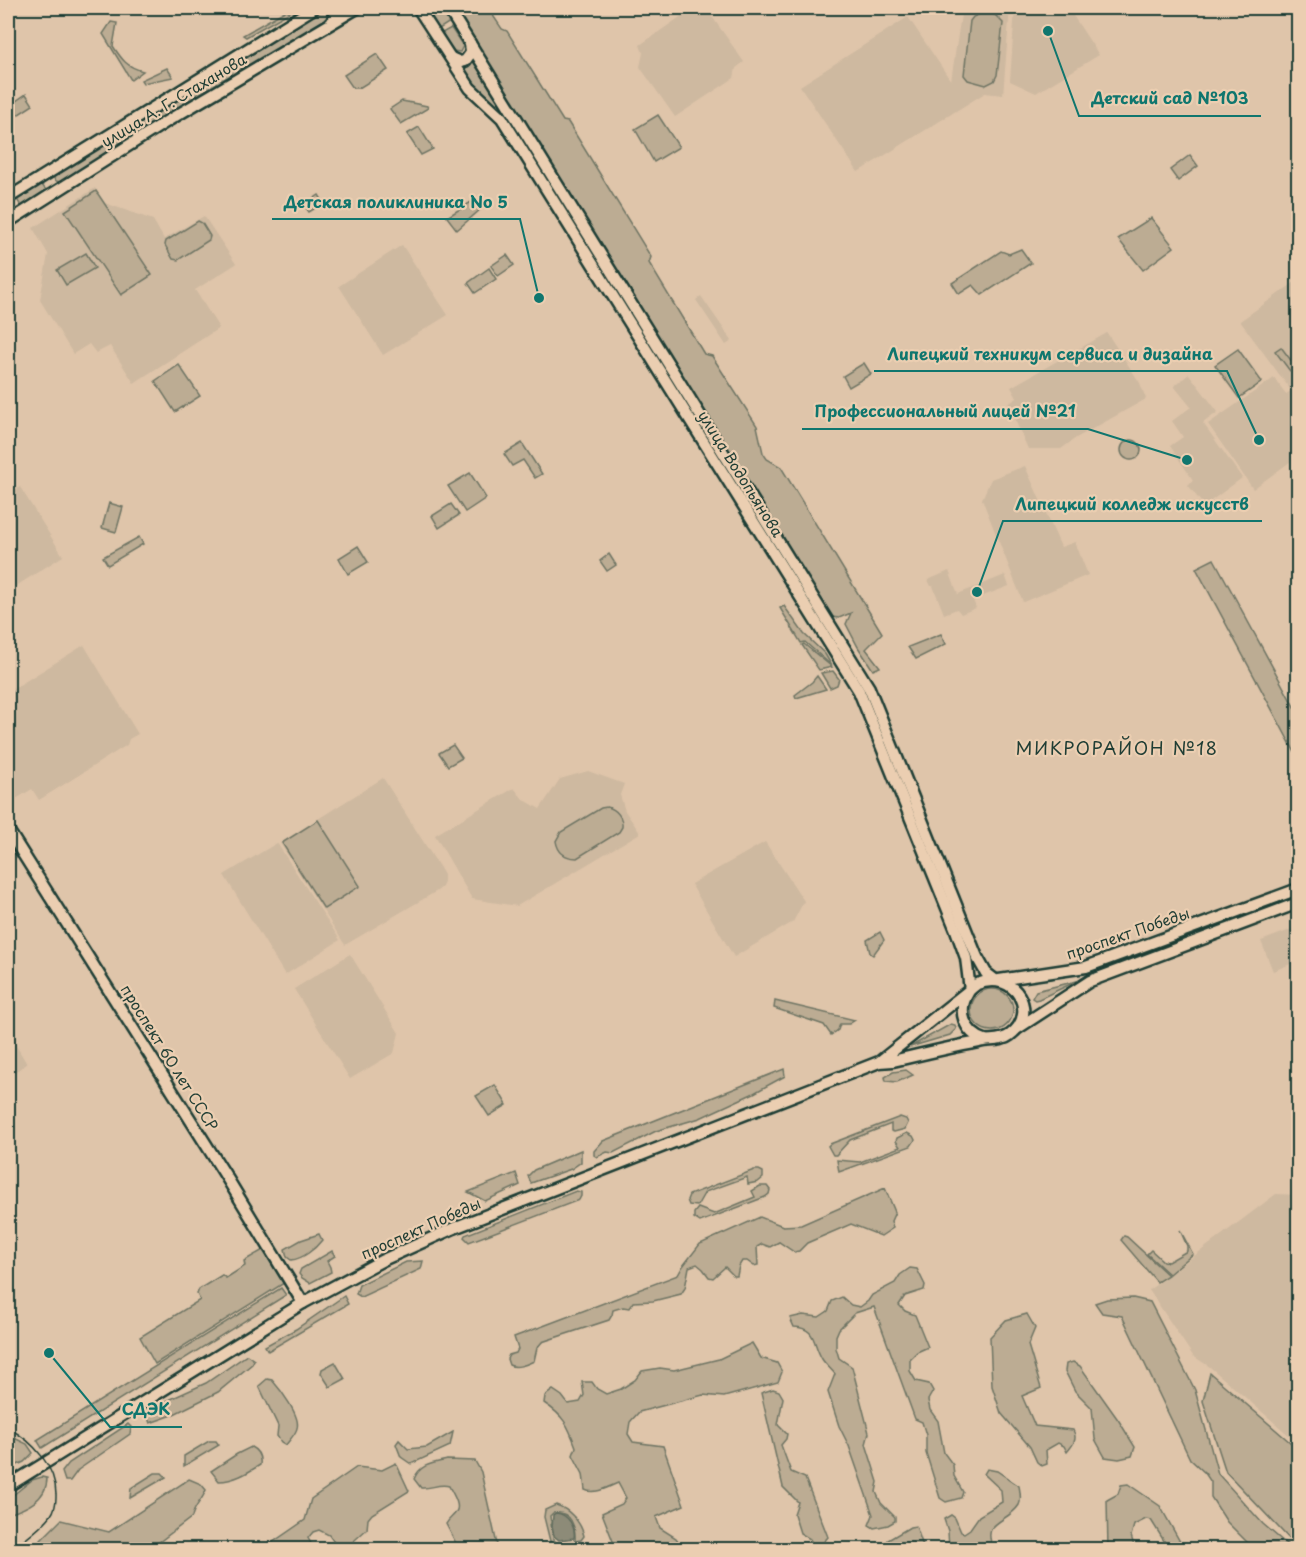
<svg xmlns="http://www.w3.org/2000/svg" width="1306" height="1557" viewBox="0 0 1306 1557" font-family="'Playpen Sans',sans-serif">
	<style>
		.built { fill: #ceb9a0 }
		.green { fill: #bcac93; stroke: #6e7464; stroke-width: 1.5 }
		.water { fill: #8d8b78; stroke: #616c5d; stroke-width: 1.5 }
		.lines { fill: none; stroke-linecap: round; stroke-linejoin: round }
		.major-casing { stroke: #1f3d34; stroke-width: 15 }
		.major { stroke: #ebceb1; stroke-width: 10 }
		.tram { stroke: #1f3d34; stroke-width: 1.5 }
		.labels { text-anchor: middle; stroke-width: 4.5; stroke-linejoin: round; paint-order: stroke }
		.street-label { font-size: 15px; fill: #1f3d34; stroke: #ebceb1 }
		.quarter-label { font-size: 18px; letter-spacing: 1.5px; fill: #1f3d34; stroke: #ebceb1 }
		.leader { fill: none; stroke: #0f766e; stroke-width: 2 }
		.callout-dot { fill: #0f766e; stroke: #ebceb1; stroke-width: 2 }
		.callout-label { font-size: 16px; text-anchor: middle; font-weight: bold; fill: #0f766e; stroke: #ebceb1; stroke-width: 4.5; stroke-linejoin: round; paint-order: stroke }
	</style>
	<rect width="100%" height="100%" fill="#dfc5aa"/>
	<filter id="ink" filterUnits="userSpaceOnUse"><feTurbulence type="fractalNoise" baseFrequency=".0167" numOctaves="2"/><feDisplacementMap in="SourceGraphic" scale="12" xChannelSelector="R" yChannelSelector="G"/><feConvolveMatrix kernelMatrix="1 2 1 2 8 2 1 2 1" color-interpolation-filters="sRGB"/></filter>
	<g filter="url(#ink)">
		<g class="built">
			<path d="M693,8H706L744,62L736,68L734,78L675,117L640,67L643,53L640,45Z"/>
			<path d="M962,8H1010L1003,95L985,93L858,172L800,86L908,17L951,81Z"/>
			<path d="M1015,8H1068L1099,55L1036,93L1010,81Z"/>
			<path d="M95,188L105,203L153,220L164,239L204,216L236,264L195,290L219,328L134,383L110,346L96,353L89,344L73,354L40,300L48,254L33,228Z"/>
			<path d="M402,245L448,315L383,355L339,286Z"/>
			<path d="M1298,280V382L1290,389L1240,321Z"/>
			<path d="M701,296L732,341L726,345L696,300Z"/>
			<path d="M1107,333L1140,383L1146,399L1076,438L1061,449H1028L1008,404L1017,398L1011,387Z"/>
			<path d="M1189,374L1218,412L1203,423L1242,478L1204,506L1188,485L1193,480L1170,446L1183,437L1172,421L1191,407L1174,386Z"/>
			<path d="M1274,378L1286,394L1298,387V456L1253,489L1208,424Z"/>
			<path d="M1025,466L1061,547L1075,542L1088,575L1023,602L982,499L991,479Z"/>
			<path d="M20,487L63,556L16,586L8,584V495Z"/>
			<path d="M949,571L958,594L1005,575L1009,586L973,600L976,608L961,614L957,609L944,614L933,586H931L928,580Z"/>
			<path d="M84,645L138,734L129,739L127,745L39,800L32,789L16,799L8,786V692Z"/>
			<path d="M588,771L624,784L620,795L625,811L640,833L517,906L472,899L435,835L514,788L523,799L540,809L560,779Z"/>
			<path d="M383,778L440,868L444,875V881L442,887L437,891L345,945L280,843Z"/>
			<path d="M765,842L804,901L793,922L734,957L691,884Z"/>
			<path d="M277,843L340,940L285,975L224,875Z"/>
			<path d="M1298,927V961L1273,971L1261,941Z"/>
			<path d="M350,954L399,1033L394,1053L350,1079L294,989Z"/>
			<path d="M8,1032L27,1064L8,1076Z"/>
			<path d="M1276,1194L1298,1195V1443L1210,1367L1193,1356L1149,1290Z"/>
		</g>
		<g class="green">
			<path d="M290,8H297L246,37L243,35Z"/>
			<path d="M319,8H325L329,11L326,19L64,182C58,182 54,182 53,175Z"/>
			<path d="M426,8H441L450,22L439,29Z"/>
			<path d="M452,8H488L502,29L507,31L563,121L568,122L651,257L649,263L704,354L712,356L757,426L763,453L767,459L781,467L882,633L866,649L880,667L873,670L858,647L846,624L851,613L839,618L831,617Z"/>
			<path d="M984,12L995,15L1003,23L997,75L994,81L986,85L968,80L964,75L970,21L973,17Z"/>
			<path d="M111,22L117,23L113,46C122,60 127,67 143,71L131,80L103,34Z"/>
			<path d="M451,28L463,46L460,52L453,51L442,33Z"/>
			<path d="M377,54L388,70L359,88H353L344,75Z"/>
			<path d="M473,58L520,136L517,137L474,85L461,64Z"/>
			<path d="M167,68L173,77L143,83L141,80Z"/>
			<path d="M26,94L33,105L16,116L9,106Z"/>
			<path d="M402,101L427,106L428,108L401,124L390,109Z"/>
			<path d="M658,115L679,147L654,162L635,129Z"/>
			<path d="M419,127L433,149L421,155L407,134Z"/>
			<path d="M1190,155L1198,166L1178,181L1170,170Z"/>
			<path d="M39,181L45,189L50,191L22,208L15,196Z"/>
			<path d="M96,191L152,275L121,295L65,211Z"/>
			<path d="M319,195L324,203L309,212L304,205Z"/>
			<path d="M476,199L482,208L457,230L447,217Z"/>
			<path d="M1151,218L1174,247L1143,270L1118,239Z"/>
			<path d="M198,221L202,223L210,236L209,240L178,260L173,259L165,245L166,241Z"/>
			<path d="M1021,249L1031,263L982,295L973,285L959,294L952,283L1001,251L1009,254Z"/>
			<path d="M86,253L95,268L66,285L57,270Z"/>
			<path d="M507,255L514,265L498,276L491,266Z"/>
			<path d="M489,268L496,279L475,293L468,283Z"/>
			<path d="M1281,347L1296,367L1290,371L1275,351Z"/>
			<path d="M1238,349L1262,382L1239,398L1215,365Z"/>
			<path d="M864,363L871,374L849,387L843,376Z"/>
			<path d="M179,365L200,396L175,412L155,381Z"/>
			<circle cx="1131" cy="450" r="10"/>
			<path d="M522,443L542,474L535,478L523,460L512,466L504,454Z"/>
			<path d="M470,473L486,498L465,512L448,486Z"/>
			<path d="M109,503L123,507L116,532L102,528Z"/>
			<path d="M451,504L459,515L439,528L432,516Z"/>
			<path d="M139,537L143,544L108,565L103,557Z"/>
			<path d="M358,546L368,562L348,574L339,558Z"/>
			<path d="M609,554L616,565L607,571L600,561Z"/>
			<path d="M1214,559L1298,714V758L1196,568Z"/>
			<path d="M784,606L804,634L825,654L832,666L805,642L801,643L780,608Z"/>
			<path d="M941,634L946,644L916,659L908,647Z"/>
			<path d="M804,644L832,667L819,670L802,645Z"/>
			<path d="M833,671L839,679L837,685L830,688L821,673Z"/>
			<path d="M817,676L826,689L796,698L795,695L812,682Z"/>
			<path d="M453,745L462,758L448,766L439,753Z"/>
			<path d="M607,807C617,809 623,818 622,827L619,832L577,858C565,858 558,853 556,841L561,832L601,808Z"/>
			<path d="M318,820L360,886L324,909L282,843Z"/>
			<path d="M880,932L884,940L873,955L870,953L867,940Z"/>
			<path d="M1077,981L1039,999L1035,1000L1032,998L1036,991Z"/>
			<circle cx="992" cy="1010" r="21"/>
			<path d="M775,1001L855,1020L849,1024H840L838,1030L831,1035L824,1025L774,1008Z"/>
			<path d="M951,1024L955,1025L956,1029L950,1035L910,1047Z"/>
			<path d="M784,1069L785,1076L754,1093L700,1118L656,1131L613,1153L607,1152L597,1157L594,1155V1151L603,1141Z"/>
			<path d="M906,1070L913,1075L897,1082L886,1081L885,1077L893,1072Z"/>
			<path d="M495,1085L507,1105L489,1116L476,1096Z"/>
			<path d="M900,1117L906,1119L908,1123L905,1129L894,1132L891,1131V1124L850,1140L836,1155H833L828,1146L830,1144Z"/>
			<path d="M907,1133L913,1136L915,1140L911,1146L839,1172L837,1160L860,1162L900,1147L896,1141L897,1138Z"/>
			<path d="M581,1150V1162L571,1169L531,1183L528,1176L534,1170Z"/>
			<path d="M754,1170H759L763,1172V1178L758,1182L748,1184L747,1177L705,1192L697,1206L689,1205L687,1200L689,1195Z"/>
			<path d="M516,1173L520,1185L485,1201L468,1192Z"/>
			<path d="M760,1186H767L770,1190L769,1194L765,1197L700,1222L694,1218V1213L698,1208L714,1214L755,1197L752,1191Z"/>
			<path d="M885,1188L895,1212L891,1221L893,1228L881,1236L851,1224L807,1243L799,1251L794,1252L779,1242L770,1247L762,1244L757,1247L758,1265L754,1266L747,1261H742L739,1266L737,1276H734L725,1267L713,1278L709,1277L703,1269L697,1264L689,1267L685,1288L681,1294L653,1301L633,1302L629,1308L623,1307L613,1310L612,1315L609,1320L542,1342L537,1348L534,1361C527,1364 517,1369 509,1365L507,1359L509,1355L516,1353L518,1349L514,1337L678,1275L683,1266L700,1244L760,1217L783,1226L801,1225Z"/>
			<path d="M576,1191L581,1192V1196L579,1200L469,1242L464,1237L465,1235Z"/>
			<path d="M1180,1230L1193,1254L1169,1274L1147,1254L1151,1250L1163,1261L1168,1262L1187,1251V1246Z"/>
			<path d="M319,1234L322,1240C315,1249 303,1259 291,1260L287,1257L285,1249L301,1240Z"/>
			<path d="M1124,1236L1127,1237L1168,1275L1157,1282L1121,1240Z"/>
			<path d="M263,1250L284,1283L155,1364L140,1337L200,1300L197,1294L199,1289L222,1275L226,1278L245,1266L244,1261Z"/>
			<path d="M332,1251L335,1256L327,1261L330,1267L331,1272L310,1283L302,1278L299,1274L301,1269Z"/>
			<path d="M423,1261L421,1269L361,1297L356,1294L359,1285L406,1262Z"/>
			<path d="M910,1268L917,1269L925,1285L924,1290L905,1296L899,1305L905,1311L915,1315L928,1347L917,1352L910,1359V1371L916,1381L929,1384L933,1391L928,1400L930,1410L938,1421L944,1453L953,1465L954,1476L963,1492L961,1498L946,1502L940,1498L926,1453V1435L922,1422L915,1419L874,1307L855,1313L839,1329L836,1336V1348L839,1358L852,1367L869,1433L866,1444L878,1482L876,1492L881,1503L895,1517V1521L888,1525L874,1528L869,1525L873,1515L849,1446L839,1426L828,1392L835,1374C831,1369 825,1364 822,1359C812,1343 817,1328 794,1327L790,1318L803,1315L819,1317L828,1311L832,1301L842,1297L851,1305L860,1307L868,1301L872,1295L895,1283L900,1275Z"/>
			<path d="M281,1288L286,1295L42,1448L37,1440Z"/>
			<path d="M344,1296L348,1304L268,1351L265,1346L296,1329Z"/>
			<path d="M1133,1298L1150,1302L1195,1390L1218,1474L1263,1524L1292,1549H1254L1227,1522L1211,1497V1482L1205,1473L1190,1459L1122,1316L1102,1313L1095,1303L1107,1299Z"/>
			<path d="M1027,1314L1035,1328L1028,1345L1041,1388L1022,1396L1035,1426L1073,1430C1078,1439 1073,1445 1067,1452L1064,1446L1058,1443L1046,1450L1047,1464L1042,1466L1037,1462L1030,1447L1001,1413L992,1386L990,1337L1006,1320Z"/>
			<path d="M752,1343L761,1358L777,1363L782,1372L778,1382L724,1397L703,1395L639,1412L630,1422L628,1434L633,1442L663,1446L684,1505L656,1517L660,1528L676,1538L684,1549H616L602,1513L622,1504L626,1498L618,1483C608,1487 595,1495 585,1490L583,1474L573,1455L576,1447C568,1425 564,1416 544,1403L545,1396L553,1390L562,1396L568,1404L580,1402L584,1395L582,1382H592L597,1389L606,1394L621,1389L635,1380L642,1371L660,1368L674,1370L719,1359Z"/>
			<path d="M247,1355L254,1360L252,1364L218,1392L170,1416L150,1423L147,1416L153,1407L206,1383Z"/>
			<path d="M335,1362L345,1379L330,1387L321,1373L322,1369Z"/>
			<path d="M1073,1362L1080,1366L1119,1421L1135,1447L1132,1456L1119,1459L1105,1457L1095,1439L1092,1408L1075,1391L1065,1371L1066,1364Z"/>
			<path d="M1210,1373L1298,1449V1548L1226,1472L1203,1401Z"/>
			<path d="M267,1379L272,1380C280,1389 301,1416 297,1428C296,1434 289,1440 286,1445L281,1442L277,1436L278,1426L259,1386Z"/>
			<path d="M773,1389L779,1391L783,1398L778,1425L787,1434L786,1439L781,1445L791,1472L805,1478L828,1537L821,1545L814,1547L810,1539L800,1533L794,1514L798,1502L783,1487L761,1393Z"/>
			<path d="M128,1424L131,1427L130,1434L78,1470L70,1481H65L62,1472L69,1463Z"/>
			<path d="M453,1432L450,1446L411,1464L401,1457L396,1444L399,1440L408,1449L427,1447Z"/>
			<path d="M8,1435L27,1444L33,1453L24,1462L8,1469Z"/>
			<path d="M209,1441H216L219,1445L184,1466V1456Z"/>
			<path d="M251,1447C259,1451 261,1457 260,1465C247,1473 234,1481 219,1481L211,1471L237,1454Z"/>
			<path d="M447,1460L475,1461L481,1472L498,1549H459L446,1524C449,1518 453,1517 456,1512C461,1505 452,1493 449,1486C439,1483 431,1489 421,1488L414,1479C420,1464 433,1463 447,1460Z"/>
			<path d="M396,1463L409,1491L372,1514L368,1519L367,1529L345,1549L338,1548L329,1535L319,1530L313,1532L308,1538L314,1549H263L305,1520L311,1499L357,1467L382,1470Z"/>
			<path d="M987,1469L997,1471L1019,1486C1020,1492 1022,1499 1019,1505C1008,1523 979,1521 994,1549H949L948,1531L944,1519L951,1515L955,1518L961,1532L964,1533L970,1529L979,1516L1002,1502L1001,1490L984,1474Z"/>
			<path d="M155,1473H162L166,1477L130,1498L131,1488Z"/>
			<path d="M42,1477L47,1478C47,1500 25,1509 8,1514V1499L32,1480Z"/>
			<path d="M189,1479L201,1484L206,1490C202,1501 194,1506 192,1517L150,1549H32L61,1520L109,1532Z"/>
			<path d="M1128,1484L1160,1506L1184,1549H1169L1151,1520L1146,1519L1134,1525L1131,1536L1135,1549H1108L1107,1500L1118,1494L1121,1485Z"/>
			<path d="M556,1505C569,1509 581,1522 584,1536L581,1540L575,1541C576,1527 571,1510 553,1513L550,1516L553,1538L556,1543L568,1542L575,1544L552,1549L544,1517L545,1510Z"/>
			<path d="M916,1526L924,1549H887L888,1540L910,1527Z"/>
		</g>
		<path class="water" d="M556,1513C568,1514 576,1527 574,1538L559,1540L554,1536L552,1527L553,1515Z"/>
		<g class="lines">
			<defs>
				<g id="major">
					<path d="M332,8L335,13L332,22"/>
					<path d="M418,8L470,88L502,118L859,691L956,930L966,958L970,990"/>
					<path d="M448,8L869,688L977,957L986,973L995,980"/>
					<path d="M451,58L460,62L465,61L471,53L470,43"/>
					<path d="M8,198L314,8"/>
					<path d="M8,222L169,120L357,8"/>
					<path d="M8,830L224,1173L303,1303"/>
					<path d="M999,980L1086,967L1298,889"/>
					<path d="M968,993C957,1011 964,1033 985,1040"/>
					<path d="M1018,1028L1090,981L1298,903"/>
					<path d="M8,1486L303,1303L383,1260L454,1228L879,1062L893,1061C922,1054 951,1047 979,1042C990,1039 1001,1042 1010,1035C1040,1013 1015,969 977,984L879,1062"/>
				</g>
			</defs>
			<use href="#major" class="major-casing"/>
			<use href="#major" class="major"/>
			<g class="tram">
				<path d="M8,794V810"/>
				<path d="M8,1428C33,1441 57,1467 56,1497C56,1503 54,1511 51,1515C42,1528 25,1539 12,1550"/>
			</g>
		</g>
	</g>
	<g class="labels">
		<g class="street-label">
			<text transform="translate(174 101) rotate(-31)" y="5">улица А. Г. Стаханова</text>
			<text transform="translate(740 474) rotate(58)" y="5">улица Водопьянова</text>
			<text transform="translate(1128 934) rotate(-19)" y="5">проспект Победы</text>
			<text transform="translate(169 1058) rotate(58)" y="5">проспект 60 лет СССР</text>
			<text transform="translate(421 1229) rotate(-24)" y="5">проспект Победы</text>
		</g>
		<g class="quarter-label">
			<text x="1117" y="755">МИКРОРАЙОН №18</text>
		</g>
	</g>
	<path class="leader" d="M1048 31L1079 116H1261M539 298L520 219H272M1259 440L1227 371H874M1187 460L1088 429H802M977 592L1003 521H1262M49 1353L110 1427H182"/>
	<g class="callout-dot">
		<circle cx="1048" cy="31" r="6"/>
		<circle cx="539" cy="298" r="6"/>
		<circle cx="1259" cy="440" r="6"/>
		<circle cx="1187" cy="460" r="6"/>
		<circle cx="977" cy="592" r="6"/>
		<circle cx="49" cy="1353" r="6"/>
	</g>
	<g class="callout-label">
		<text x="1170" y="104">Детский сад №103</text>
		<text x="396" y="208">Детская поликлиника No 5</text>
		<text x="1050" y="360">Липецкий техникум сервиса и дизайна</text>
		<text x="945" y="417">Профессиональный лицей №21</text>
		<text x="1132" y="510">Липецкий колледж искусств</text>
		<text x="146" y="1415">СДЭК</text>
	</g>
	<rect width="1306" height="1557" fill="none" stroke="#ebceb1" stroke-width="30"/>
	<rect x="15" y="15" width="1276" height="1527" fill="none" stroke="#1f3d34" stroke-width="2" filter="url(#ink)"/>
</svg>
